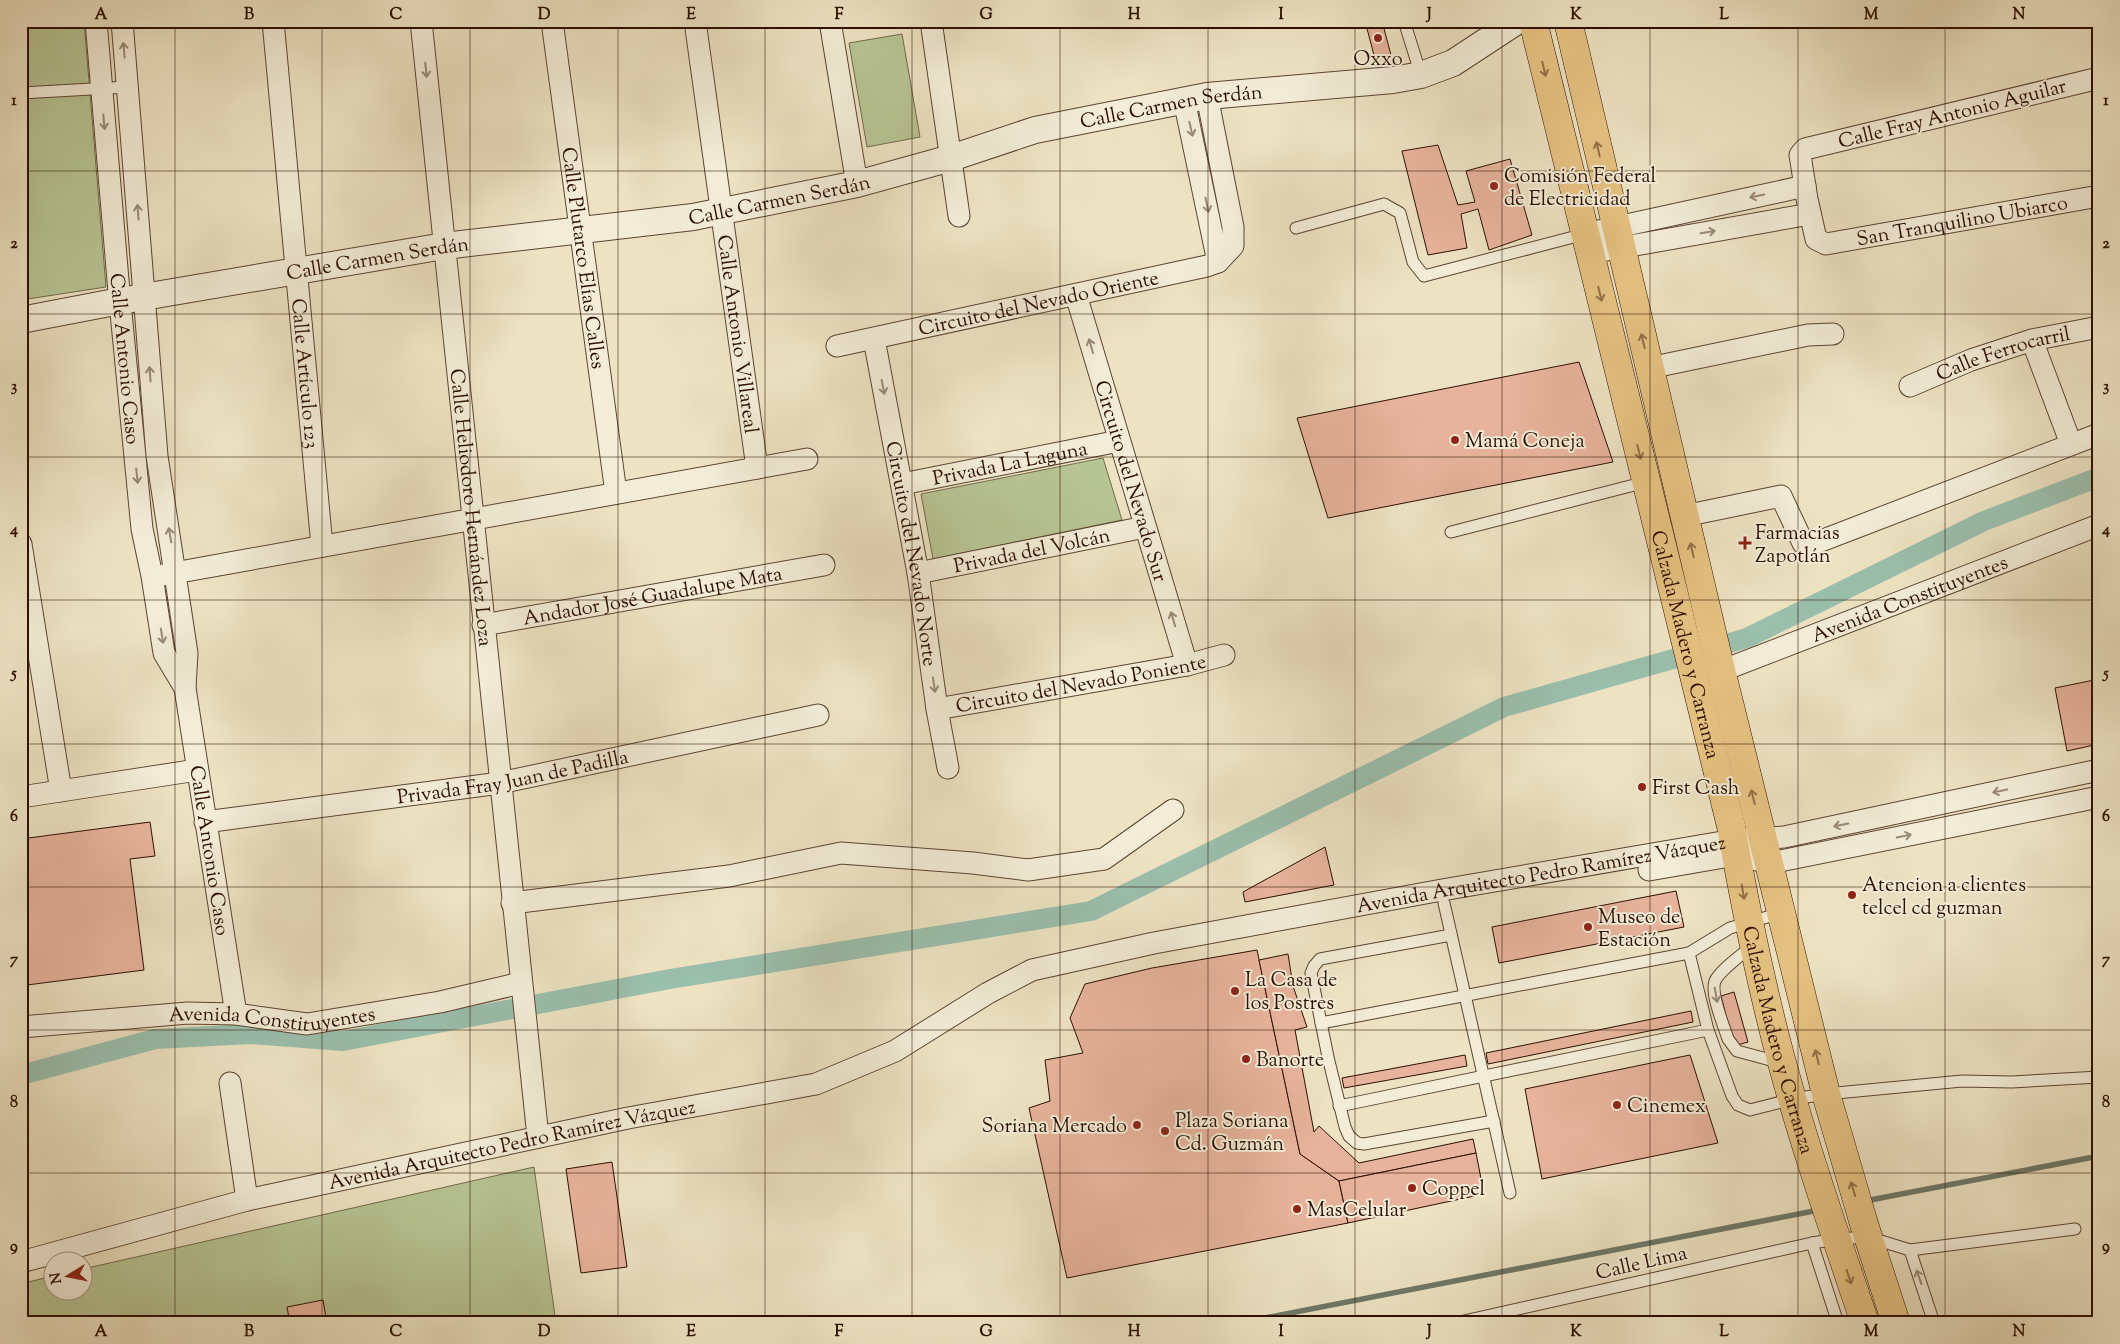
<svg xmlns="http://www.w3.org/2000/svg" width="2120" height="1344" viewBox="0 0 2120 1344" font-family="'Sorts Mill Goudy',serif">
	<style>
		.green { fill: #b7c494; stroke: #72694a }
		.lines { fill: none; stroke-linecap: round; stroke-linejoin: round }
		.stream { stroke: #6e7868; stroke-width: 5.5 }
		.canal { stroke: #9abfad; stroke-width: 20 }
		.building { fill: #e7b39c; stroke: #2c0e00 }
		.service-casing { stroke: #5c4331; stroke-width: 13 }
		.minor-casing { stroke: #5c4331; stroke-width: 23 }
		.tertiary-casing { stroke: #5c4331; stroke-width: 28 }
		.primary-casing { stroke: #2c0e00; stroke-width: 29 }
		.service { stroke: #f3edd8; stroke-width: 11 }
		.minor { stroke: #f3edd8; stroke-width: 21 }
		.tertiary { stroke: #f3edd8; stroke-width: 26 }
		.primary { stroke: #e6c282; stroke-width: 28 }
		.oneway { stroke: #998977 }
		.oneway2 { stroke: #927148 }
		.grid { fill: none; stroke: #2c0e00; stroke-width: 1; stroke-opacity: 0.55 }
		.poi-dot { fill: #8f2418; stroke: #f3edd8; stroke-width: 2 }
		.labels { text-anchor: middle; stroke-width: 4; stroke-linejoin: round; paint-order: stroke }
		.poi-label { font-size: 20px; fill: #2c0e00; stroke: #f3edd8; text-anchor: start }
		.street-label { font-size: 20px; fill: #2c0e00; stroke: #f3edd8 }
		.neatline { fill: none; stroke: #2c0e00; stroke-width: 2 }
		.grid-label { font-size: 16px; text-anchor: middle; font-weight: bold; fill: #2c0e00 }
	</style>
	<rect width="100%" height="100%" fill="#ede3c3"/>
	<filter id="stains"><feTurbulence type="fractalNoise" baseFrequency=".004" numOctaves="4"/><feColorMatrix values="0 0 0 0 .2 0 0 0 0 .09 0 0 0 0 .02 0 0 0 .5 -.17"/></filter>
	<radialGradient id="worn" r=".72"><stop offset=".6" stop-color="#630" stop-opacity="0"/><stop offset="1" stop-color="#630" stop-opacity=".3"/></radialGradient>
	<g class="green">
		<path d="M21,21H84L106,287L21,300Z"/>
		<path d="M902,34L920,137L867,147L849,43Z"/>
		<path d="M1103,458L1122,520L933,559L921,494Z"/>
		<path d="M534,1167L556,1323H21V1284L52,1276V1292H82L83,1269Z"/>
	</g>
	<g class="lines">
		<g class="stream">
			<path d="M1865,1201L2099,1156"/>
			<path d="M1239,1323L1819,1210"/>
		</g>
		<path class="canal" d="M21,1075L155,1039L251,1034L343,1041L670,979L1091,911L1504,707L1747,638L1984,521L2099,477"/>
	</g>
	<g class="building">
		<path d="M876,21H905L877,26Z"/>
		<path d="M1365,21H1382L1391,55L1375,59Z"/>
		<path d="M1438,145L1458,205L1475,202L1466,171L1510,159L1532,235L1489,250L1478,209L1461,214L1467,248L1428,255L1402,151Z"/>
		<path d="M1579,362L1613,462L1328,518L1297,418Z"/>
		<path d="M2099,679V744L2067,751L2055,688Z"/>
		<path d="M150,822L155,856L130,859L144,970L27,985L21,944V839Z"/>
		<path d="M1325,847L1334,885L1245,902L1243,892Z"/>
		<path d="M1676,891L1684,927L1499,963L1492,927Z"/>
		<path d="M1257,950L1300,1154L1339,1181L1348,1223L1067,1278L1029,1108L1050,1101L1045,1060L1083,1053L1070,1018L1085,984L1152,968Z"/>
		<path d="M1288,954L1293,986L1307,1027L1295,1030L1314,1132L1319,1126L1359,1163L1473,1139L1476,1153L1339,1181L1300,1154L1259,960Z"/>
		<path d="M1734,992L1748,1042L1734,1046L1721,996Z"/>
		<path d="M1691,1011L1693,1022L1488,1064L1486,1053Z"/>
		<path d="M1465,1055L1467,1066L1344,1088L1342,1078Z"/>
		<path d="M1690,1055L1718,1143L1542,1179L1525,1089Z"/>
		<path d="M1476,1153L1484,1194L1348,1223L1339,1181Z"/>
		<path d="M612,1162L627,1267L581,1273L566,1169Z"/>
		<path d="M323,1300L327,1323H290L287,1307Z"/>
	</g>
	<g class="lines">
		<defs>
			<g id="service">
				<path d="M1404,21L1421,75"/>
				<path d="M21,93L127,87"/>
				<path d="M1296,228L1384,204L1400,213L1413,262L1424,276L1585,234"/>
				<path d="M1451,532L1646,482"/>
				<path d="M1444,903L1510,1193"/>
				<path d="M1451,935L1320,959L1314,966L1311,973L1328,1057L1345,1127L1349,1136L1357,1143L1364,1144L1494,1121"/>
				<path d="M1753,945C1743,954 1720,970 1715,981C1710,994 1724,1026 1728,1039L1737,1051L1782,1063"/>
				<path d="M1689,953L1708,1030L1732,1096L1738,1105L1750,1110L1793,1099L1826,1094L1962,1081L2012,1082L2099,1077"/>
				<path d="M1321,1023L1689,953L1730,928L1781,913"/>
				<path d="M1339,1106L1708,1030"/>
				<path d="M1812,1243L1838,1323"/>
				<path d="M1910,1250L2075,1229"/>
				<path d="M1455,1323L1812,1243L1837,1239L1868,1237L1910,1250L1934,1323"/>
			</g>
			<g id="minor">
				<path id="s1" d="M96,21L119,292L142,529L152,576L164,653L185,688"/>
				<path id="s2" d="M122,21L157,456L187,653L185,688L236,1014"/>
				<path id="s3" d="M273,21L322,546"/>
				<path id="s4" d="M421,21L538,1137"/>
				<path id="s5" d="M552,21L616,493"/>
				<path id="s6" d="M695,21L757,468"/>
				<path d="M830,21L857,184"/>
				<path d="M931,21L959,216"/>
				<path id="s7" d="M2099,78L1805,149L1800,155L1807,199L1816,239L1826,244L2099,196"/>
				<path d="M1184,100L1218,262"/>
				<path d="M1585,234L1805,186"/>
				<path d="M1590,253L1810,214"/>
				<path id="s8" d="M1076,295L1187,665"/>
				<path id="s9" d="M874,339L918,573L937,709L948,768"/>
				<path d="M2032,340L2071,444"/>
				<path id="s10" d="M837,346L1207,266L1218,262L1233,246V227L1207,96"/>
				<path d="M1649,368L1808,335L1833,334"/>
				<path id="s11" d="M1910,386L1971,360L2032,340L2099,327"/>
				<path id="s12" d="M902,484L1119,441"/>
				<path d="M1684,516L1781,496L1803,543L1813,544L2099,434"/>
				<path d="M21,544L61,791"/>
				<path id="s13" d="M918,573L1145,527"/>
				<path d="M163,575L807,459"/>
				<path id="s14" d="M483,625L824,565"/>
				<path id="s15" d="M1721,671L2099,525"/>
				<path id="s16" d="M937,709L1187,665L1224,655"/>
				<path d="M21,797L197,770"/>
				<path id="s17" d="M205,822L500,783L818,715"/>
				<path d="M1649,870L1736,855L1770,863L2099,797"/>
				<path d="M512,903L729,876L841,853L973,863L1028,870L1104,859L1173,810"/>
				<path id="s18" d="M21,1027L188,1013L236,1014L307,1024L440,1002L521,983"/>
				<path d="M230,1083L247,1200"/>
				<path id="s19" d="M21,1262L247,1200L628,1118L816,1084L895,1051L988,993L1032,970L1154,943L1442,890L1734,840L1784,837L2099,770"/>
			</g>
			<g id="tertiary">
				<path id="s20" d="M21,320L120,301L444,246L693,217L857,184L951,158L1035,130L1207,96L1393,80L1421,75L1453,63L1517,21"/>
			</g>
			<g id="primary">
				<path id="s21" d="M1533,21L1731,826C1745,906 1761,985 1782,1063C1806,1151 1836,1237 1865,1323"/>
				<path d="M1568,21L1719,662L1826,1094L1864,1224L1896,1323"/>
			</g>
		</defs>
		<use href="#service" class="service-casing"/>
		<use href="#minor" class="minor-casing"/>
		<use href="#tertiary" class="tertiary-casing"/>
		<use href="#primary" class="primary-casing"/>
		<use href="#service" class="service"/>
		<use href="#minor" class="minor"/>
		<use href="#tertiary" class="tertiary"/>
		<use href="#primary" class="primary"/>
	</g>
	<defs><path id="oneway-shaft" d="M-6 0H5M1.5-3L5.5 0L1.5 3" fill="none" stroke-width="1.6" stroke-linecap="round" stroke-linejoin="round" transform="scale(1.25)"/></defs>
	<g class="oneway">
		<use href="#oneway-shaft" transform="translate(124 50) rotate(-95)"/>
		<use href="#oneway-shaft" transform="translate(426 70) rotate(84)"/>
		<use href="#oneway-shaft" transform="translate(104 122) rotate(85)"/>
		<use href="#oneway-shaft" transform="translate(1191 129) rotate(77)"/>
		<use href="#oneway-shaft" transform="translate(1757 196) rotate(168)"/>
		<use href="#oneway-shaft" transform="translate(1207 205) rotate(78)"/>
		<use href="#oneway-shaft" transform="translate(138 212) rotate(-95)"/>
		<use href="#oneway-shaft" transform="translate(1708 232) rotate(-10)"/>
		<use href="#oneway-shaft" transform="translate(1091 346) rotate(-106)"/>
		<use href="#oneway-shaft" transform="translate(150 374) rotate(-94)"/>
		<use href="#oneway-shaft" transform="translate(883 387) rotate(79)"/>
		<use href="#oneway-shaft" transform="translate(137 476) rotate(84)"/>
		<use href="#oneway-shaft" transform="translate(170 535) rotate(-100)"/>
		<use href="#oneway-shaft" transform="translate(1173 619) rotate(-107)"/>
		<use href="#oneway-shaft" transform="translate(162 636) rotate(81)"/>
		<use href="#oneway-shaft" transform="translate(934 685) rotate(82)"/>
		<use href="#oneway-shaft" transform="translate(2000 791) rotate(168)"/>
		<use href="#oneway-shaft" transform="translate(1841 825) rotate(168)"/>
		<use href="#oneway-shaft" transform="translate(1904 836) rotate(-12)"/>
		<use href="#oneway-shaft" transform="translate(1716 995) rotate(80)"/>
		<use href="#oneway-shaft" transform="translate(1919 1277) rotate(-109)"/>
	</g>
	<g class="oneway2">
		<use href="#oneway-shaft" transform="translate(1544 69) rotate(76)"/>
		<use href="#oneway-shaft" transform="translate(1598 149) rotate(-103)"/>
		<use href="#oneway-shaft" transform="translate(1600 294) rotate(76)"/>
		<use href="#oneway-shaft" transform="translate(1643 341) rotate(-103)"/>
		<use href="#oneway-shaft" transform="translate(1639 452) rotate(76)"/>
		<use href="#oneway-shaft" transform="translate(1692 550) rotate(-103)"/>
		<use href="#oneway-shaft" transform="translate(1753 797) rotate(-104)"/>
		<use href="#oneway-shaft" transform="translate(1743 892) rotate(80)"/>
		<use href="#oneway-shaft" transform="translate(1817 1057) rotate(-104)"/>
		<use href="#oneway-shaft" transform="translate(1853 1189) rotate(-107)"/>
		<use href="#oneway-shaft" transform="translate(1849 1277) rotate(71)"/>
	</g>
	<path class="grid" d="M175,21V1323M322,21V1323M470,21V1323M618,21V1323M765,21V1323M912,21V1323M1060,21V1323M1208,21V1323M1355,21V1323M1502,21V1323M1650,21V1323M1798,21V1323M1945,21V1323M21,171H2099M21,314H2099M21,457H2099M21,600H2099M21,744H2099M21,887H2099M21,1030H2099M21,1173H2099"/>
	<g class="poi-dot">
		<circle cx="1378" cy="38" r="5"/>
		<circle cx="1494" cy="186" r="5"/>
		<circle cx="1455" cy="440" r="5"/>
		<path d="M1742.5 535.5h5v5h5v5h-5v5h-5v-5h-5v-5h5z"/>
		<circle cx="1642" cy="787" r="5"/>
		<circle cx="1852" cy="895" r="5"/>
		<circle cx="1588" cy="927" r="5"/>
		<circle cx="1235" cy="991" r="5"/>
		<circle cx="1246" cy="1059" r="5"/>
		<circle cx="1617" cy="1105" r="5"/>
		<circle cx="1137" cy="1125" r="5"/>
		<circle cx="1165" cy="1131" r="5"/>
		<circle cx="1412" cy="1188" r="5"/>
		<circle cx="1297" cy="1209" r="5"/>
	</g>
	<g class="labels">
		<g class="poi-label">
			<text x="1378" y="65" text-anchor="middle">Oxxo</text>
			<text x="1504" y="182">Comisión Federal<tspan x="1504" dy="23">de Electricidad</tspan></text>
			<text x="1465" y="447">Mamá Coneja</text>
			<text x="1755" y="539">Farmacias<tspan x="1755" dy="23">Zapotlán</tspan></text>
			<text x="1652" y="794">First Cash</text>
			<text x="1862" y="891">Atencion a clientes<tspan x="1862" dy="23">telcel cd guzman</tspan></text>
			<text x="1598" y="923">Museo de<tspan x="1598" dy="23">Estación</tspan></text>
			<text x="1245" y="986">La Casa de<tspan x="1245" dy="23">los Postres</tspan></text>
			<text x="1256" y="1066">Banorte</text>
			<text x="1627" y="1112">Cinemex</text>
			<text x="1175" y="1127">Plaza Soriana<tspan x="1175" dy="23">Cd. Guzmán</tspan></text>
			<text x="1127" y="1132" text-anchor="end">Soriana Mercado</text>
			<text x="1422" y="1195">Coppel</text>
			<text x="1307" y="1216">MasCelular</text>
		</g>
		<g class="street-label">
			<text dy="7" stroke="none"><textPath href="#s20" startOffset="1172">Calle Carmen Serdán</textPath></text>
			<text transform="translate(1952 113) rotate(-14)" y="7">Calle Fray Antonio Aguilar</text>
			<text dy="7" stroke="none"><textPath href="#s20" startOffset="768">Calle Carmen Serdán</textPath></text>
			<text dy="7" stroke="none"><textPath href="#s7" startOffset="545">San Tranquilino Ubiarco</textPath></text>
			<text dy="7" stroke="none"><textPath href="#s5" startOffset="239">Calle Plutarco Elías Calles</textPath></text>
			<text dy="7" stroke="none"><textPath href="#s20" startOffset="362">Calle Carmen Serdán</textPath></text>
			<text dy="7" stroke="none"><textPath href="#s10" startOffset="206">Circuito del Nevado Oriente</textPath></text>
			<text dy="7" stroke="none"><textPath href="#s6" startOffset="316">Calle Antonio Villareal</textPath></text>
			<text dy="7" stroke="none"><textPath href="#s11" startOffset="99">Calle Ferrocarril</textPath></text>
			<text dy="7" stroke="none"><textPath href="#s1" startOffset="339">Calle Antonio Caso</textPath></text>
			<text dy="7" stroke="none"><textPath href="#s3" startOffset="354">Calle Artículo 123</textPath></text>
			<text dy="7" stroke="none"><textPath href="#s12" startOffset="110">Privada La Laguna</textPath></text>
			<text dy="7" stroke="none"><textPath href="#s8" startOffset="194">Circuito del Nevado Sur</textPath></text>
			<text dy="7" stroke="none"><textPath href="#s4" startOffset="489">Calle Heliodoro Hernández Loza</textPath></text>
			<text dy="7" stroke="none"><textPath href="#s13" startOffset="116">Privada del Volcán</textPath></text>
			<text dy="7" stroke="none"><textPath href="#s9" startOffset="218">Circuito del Nevado Norte</textPath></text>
			<text dy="7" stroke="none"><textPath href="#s14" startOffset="172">Andador José Guadalupe Mata</textPath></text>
			<text dy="7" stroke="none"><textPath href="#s15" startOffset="202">Avenida Constituyentes</textPath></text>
			<text dy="7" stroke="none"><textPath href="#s21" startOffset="642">Calzada Madero y Carranza</textPath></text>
			<text dy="7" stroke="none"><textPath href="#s16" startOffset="146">Circuito del Nevado Poniente</textPath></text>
			<text dy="7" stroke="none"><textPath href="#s17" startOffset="311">Privada Fray Juan de Padilla</textPath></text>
			<text dy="7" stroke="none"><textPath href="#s2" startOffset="835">Calle Antonio Caso</textPath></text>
			<text dy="7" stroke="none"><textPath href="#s19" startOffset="1578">Avenida Arquitecto Pedro Ramírez Vázquez</textPath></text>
			<text dy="7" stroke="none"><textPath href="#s18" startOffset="252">Avenida Constituyentes</textPath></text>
			<text dy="7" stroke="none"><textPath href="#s21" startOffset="1048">Calzada Madero y Carranza</textPath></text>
			<text dy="7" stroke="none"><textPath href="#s19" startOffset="505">Avenida Arquitecto Pedro Ramírez Vázquez</textPath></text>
			<text transform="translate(1641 1262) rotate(-13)" y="7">Calle Lima</text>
		</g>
	</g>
	<rect width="2120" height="1344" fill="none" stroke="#ede3c3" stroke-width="55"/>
	<g transform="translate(68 1276) rotate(260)"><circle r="24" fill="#f3edd8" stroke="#a39482"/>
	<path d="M0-4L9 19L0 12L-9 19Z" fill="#8f2418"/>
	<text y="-8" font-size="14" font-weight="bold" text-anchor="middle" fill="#2c0e00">N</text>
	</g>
	<rect x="28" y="28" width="2064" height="1288" class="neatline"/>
	<g class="grid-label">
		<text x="101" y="19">A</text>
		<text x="249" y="19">B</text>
		<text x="396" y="19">C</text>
		<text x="544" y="19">D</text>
		<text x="691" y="19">E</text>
		<text x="839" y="19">F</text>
		<text x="986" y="19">G</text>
		<text x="1134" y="19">H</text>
		<text x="1281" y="19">I</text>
		<text x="1429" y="19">J</text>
		<text x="1576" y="19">K</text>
		<text x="1724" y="19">L</text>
		<text x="1871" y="19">M</text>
		<text x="2019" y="19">N</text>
		<text x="14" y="105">1</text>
		<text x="2106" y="105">1</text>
		<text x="14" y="248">2</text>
		<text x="2106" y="248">2</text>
		<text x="14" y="391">3</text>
		<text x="2106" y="391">3</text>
		<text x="14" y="534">4</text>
		<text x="2106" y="534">4</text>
		<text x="14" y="678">5</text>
		<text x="2106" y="678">5</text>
		<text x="14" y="821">6</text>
		<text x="2106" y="821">6</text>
		<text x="14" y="964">7</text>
		<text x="2106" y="964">7</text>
		<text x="14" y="1107">8</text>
		<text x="2106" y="1107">8</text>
		<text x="14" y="1251">9</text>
		<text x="2106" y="1251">9</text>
		<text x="101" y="1336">A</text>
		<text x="249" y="1336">B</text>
		<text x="396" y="1336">C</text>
		<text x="544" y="1336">D</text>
		<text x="691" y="1336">E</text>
		<text x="839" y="1336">F</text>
		<text x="986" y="1336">G</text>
		<text x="1134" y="1336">H</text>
		<text x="1281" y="1336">I</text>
		<text x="1429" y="1336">J</text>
		<text x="1576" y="1336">K</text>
		<text x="1724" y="1336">L</text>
		<text x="1871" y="1336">M</text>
		<text x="2019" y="1336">N</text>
	</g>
	<rect width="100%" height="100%" filter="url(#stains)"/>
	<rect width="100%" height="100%" fill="url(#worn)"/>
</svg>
